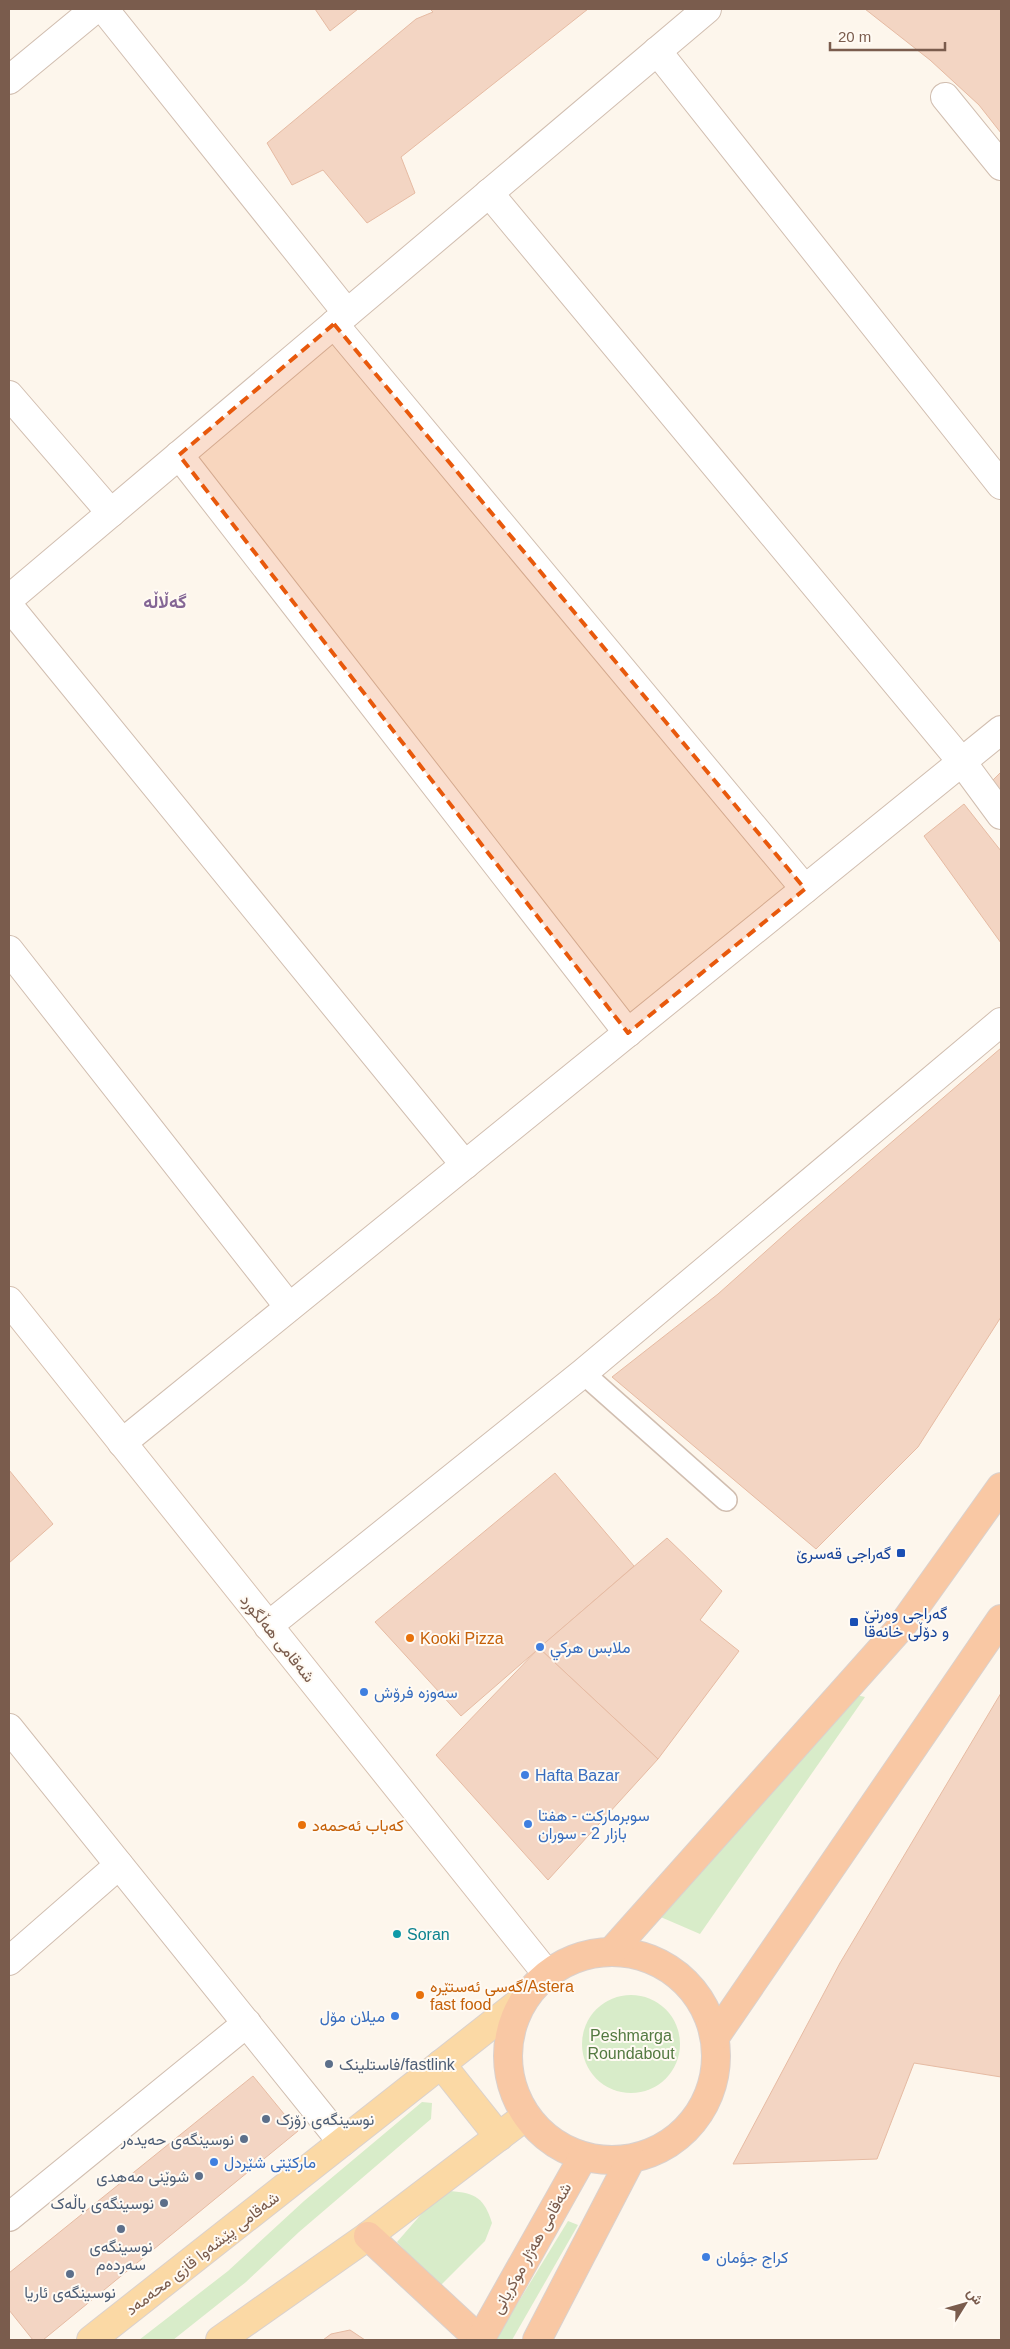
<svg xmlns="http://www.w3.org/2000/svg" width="1010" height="2349" viewBox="0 0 1010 2349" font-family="Helvetica,Vazirmatn,sans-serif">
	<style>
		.green { fill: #d8ecc9 }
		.building { fill: #f3d5c3; stroke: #e6bba3 }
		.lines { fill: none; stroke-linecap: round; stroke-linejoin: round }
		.service-casing { stroke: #d1beb0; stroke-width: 24 }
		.minor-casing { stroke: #d1beb0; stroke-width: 30 }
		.secondary-casing { stroke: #d6c0b0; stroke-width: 30 }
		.primary-casing { stroke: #dad1cd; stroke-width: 30 }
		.trunk-casing { stroke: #dad1cd; stroke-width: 30 }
		.service { stroke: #fff; stroke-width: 21 }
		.minor { stroke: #fff; stroke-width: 28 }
		.secondary { stroke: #fff; stroke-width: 28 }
		.primary { stroke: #fbd9a5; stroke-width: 28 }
		.trunk { stroke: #f9c8a4; stroke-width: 28 }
		.marked { fill: #e8590c; fill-opacity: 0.2; stroke: #e8590c; stroke-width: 4; stroke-dasharray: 10 6; stroke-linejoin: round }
		.transit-dot { fill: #1a4fb4; stroke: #fffaf3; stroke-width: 2 }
		.food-dot { fill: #e8710a; stroke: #fffaf3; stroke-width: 2 }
		.shop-dot { fill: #3f7fe0; stroke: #fffaf3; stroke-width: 2 }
		.culture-dot { fill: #0f9aa8; stroke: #fffaf3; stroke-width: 2 }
		.service-dot { fill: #5c6f8a; stroke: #fffaf3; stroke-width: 2 }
		.labels { text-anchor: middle; stroke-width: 4; stroke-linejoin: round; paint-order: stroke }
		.transit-label { font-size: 16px; fill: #164399; stroke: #fffaf3; text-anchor: end }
		.street-label { font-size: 16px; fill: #7a5c4d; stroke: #fffaf3 }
		.food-label { font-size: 16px; fill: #c56008; stroke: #fffaf3; text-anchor: start }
		.shop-label { font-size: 16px; fill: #366cbe; stroke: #fffaf3; text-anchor: start }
		.culture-label { font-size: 16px; fill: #0d838f; stroke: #fffaf3; text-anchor: start }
		.park-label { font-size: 16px; fill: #537a41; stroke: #fffaf3 }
		.service-label { font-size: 16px; fill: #4e5e75; stroke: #fffaf3; text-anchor: end }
		.neighbourhood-label { font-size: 18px; font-weight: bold; fill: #846695; stroke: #fffaf3 }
	</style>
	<rect width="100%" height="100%" fill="#fdf6ec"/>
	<g class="green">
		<path d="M852,1694L865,1697L700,1934L656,1915Z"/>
		<circle cx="631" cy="2044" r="49"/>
		<path d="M422,2102L432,2103L431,2119L299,2232L246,2282L173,2340H139L228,2271L304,2201Z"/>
		<path d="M450,2191C476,2193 484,2198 492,2223L485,2241L439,2287L397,2242L431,2203Z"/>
		<path d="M568,2221L578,2225L512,2340H495Z"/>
	</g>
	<g class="building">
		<path d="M315,9H358L330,31Z"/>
		<path d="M430,9H588L401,157L415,193L367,223L323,170L292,185L267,143L416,19L433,12Z"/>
		<path d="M865,9H1001V133L979,105L930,60Z"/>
		<path d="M1001,772V795L991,782Z"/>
		<path d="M964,804L1001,851V943L924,836Z"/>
		<path d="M1001,1048V1317L918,1447L816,1549L612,1377L718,1294L793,1227Z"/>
		<path d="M9,1470L53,1524L9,1563Z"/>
		<path d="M555,1473L634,1566L461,1716L375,1622Z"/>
		<path d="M667,1538L722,1591L700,1620L739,1651L658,1759L539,1648Z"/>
		<path d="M539,1648L658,1759L548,1880L436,1755Z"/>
		<path d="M1001,1693V2077L914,2063L877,2159L733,2164L840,1963Z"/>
		<path d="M253,2076L298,2131L43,2340H33L9,2310V2273Z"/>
		<path d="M350,2330L365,2340H323L331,2334Z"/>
	</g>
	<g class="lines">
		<defs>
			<path id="service" d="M583,1373L726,1500"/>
			<g id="minor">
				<path d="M104,9L347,313"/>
				<path d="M657,51L1001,485"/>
				<path d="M9,80L95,9"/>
				<path d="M945,97L1001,166"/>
				<path d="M489,193L962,762L1001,815"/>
				<path d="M334,324L805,889"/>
				<path d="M9,395L111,513"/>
				<path d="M179,455L628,1033"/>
				<path d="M9,599L707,9"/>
				<path d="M9,606L465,1165"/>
				<path d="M9,950L289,1307"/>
				<path d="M122,1443L1001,730"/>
				<path d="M268,1626L583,1373L1001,1022"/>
				<path d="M9,1728L342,2142"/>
				<path d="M9,1961L119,1865"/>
				<path d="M9,2217L247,2023"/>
			</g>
			<path id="secondary" d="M9,1301L547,1974"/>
			<g id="primary">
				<path d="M441,2064L499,2137"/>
				<path d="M91,2340L525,1998"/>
				<path d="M220,2340L368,2236L526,2116"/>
			</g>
			<g id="trunk">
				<circle cx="612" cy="2056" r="104"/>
				<path d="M611,1952L901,1627L1001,1487"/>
				<path d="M715,2037L1001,1619"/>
				<path d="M368,2236L480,2340"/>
				<path d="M480,2340L583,2157"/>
				<path d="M537,2340L631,2159"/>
			</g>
		</defs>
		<use href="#service" class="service-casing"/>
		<use href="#minor" class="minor-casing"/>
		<use href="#secondary" class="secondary-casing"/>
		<use href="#primary" class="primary-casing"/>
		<use href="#trunk" class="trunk-casing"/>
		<use href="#service" class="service"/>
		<use href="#minor" class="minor"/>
		<use href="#secondary" class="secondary"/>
		<use href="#primary" class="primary"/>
		<use href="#trunk" class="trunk"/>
	</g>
	<path class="marked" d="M334,324L805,889L628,1033L179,455Z"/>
	<g class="transit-dot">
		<rect x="896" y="1548" width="10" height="10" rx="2.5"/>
		<rect x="849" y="1617" width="10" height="10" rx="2.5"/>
	</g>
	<g class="food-dot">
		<circle cx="410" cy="1638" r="5"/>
		<circle cx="302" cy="1825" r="5"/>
		<circle cx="420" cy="1995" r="5"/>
	</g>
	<g class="shop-dot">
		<circle cx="540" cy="1647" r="5"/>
		<circle cx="364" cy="1692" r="5"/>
		<circle cx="525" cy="1775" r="5"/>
		<circle cx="528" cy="1824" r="5"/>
		<circle cx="395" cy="2016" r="5"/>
		<circle cx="214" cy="2162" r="5"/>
		<circle cx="706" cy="2257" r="5"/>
	</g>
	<circle class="culture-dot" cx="397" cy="1934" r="5"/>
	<g class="service-dot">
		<circle cx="329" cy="2064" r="5"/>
		<circle cx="266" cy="2119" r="5"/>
		<circle cx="244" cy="2139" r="5"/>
		<circle cx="199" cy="2176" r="5"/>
		<circle cx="164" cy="2203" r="5"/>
		<circle cx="121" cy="2229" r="5"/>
		<circle cx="70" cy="2274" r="5"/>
	</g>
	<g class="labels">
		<g class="transit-label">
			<text x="891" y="1559">گەراجی قەسرێ</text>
			<text x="864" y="1619" text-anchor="start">گەراجی وەرتێ<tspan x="864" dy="18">و دۆڵی خانەقا</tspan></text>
		</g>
		<g class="street-label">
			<text transform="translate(278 1638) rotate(51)" y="6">شەقامی ھەڵگورد</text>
			<text transform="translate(531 2248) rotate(-61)" y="6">شەقامی ھەژار موکریانی</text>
			<text transform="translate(202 2253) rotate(-38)" y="6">شەقامی پێشەوا قازی محەمەد</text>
		</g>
		<g class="food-label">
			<text x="420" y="1644">Kooki Pizza</text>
			<text x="312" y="1831">کەباب ئەحمەد</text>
			<text x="430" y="1992">گەسی ئەستێرە/Astera<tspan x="430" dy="18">fast food</tspan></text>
		</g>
		<g class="shop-label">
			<text x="550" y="1653">ملابس هركي</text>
			<text x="374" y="1698">سەوزە فرۆش</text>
			<text x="535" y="1781">Hafta Bazar</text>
			<text x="538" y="1821">سوبرماركت - هفتا<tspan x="538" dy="18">بازار 2 - سوران</tspan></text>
			<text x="385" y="2022" text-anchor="end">میلان مۆل</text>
			<text x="224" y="2168">مارکێتی شێردل</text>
			<text x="716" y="2263">كراج جؤمان</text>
		</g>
		<g class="culture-label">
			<text x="407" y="1940">Soran</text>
		</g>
		<g class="park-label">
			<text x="631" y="2041">Peshmarga<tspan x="631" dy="18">Roundabout</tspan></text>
		</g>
		<g class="service-label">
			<text x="339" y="2070" text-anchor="start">فاستلینک/fastlink</text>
			<text x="276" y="2125" text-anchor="start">نوسینگەی زۆزک</text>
			<text x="234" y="2145">نوسینگەی حەیدەر</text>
			<text x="189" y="2182">شوێنی مەهدی</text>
			<text x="154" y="2209">نوسینگەی باڵەک</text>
			<text x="121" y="2252" text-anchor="middle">نوسینگەی<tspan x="121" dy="18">سەردەم</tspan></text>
			<text x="70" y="2298" text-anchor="middle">نوسینگەی ئاریا</text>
		</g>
		<g class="neighbourhood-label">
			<text x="165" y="608">گەڵاڵە</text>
		</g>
	</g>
	<rect width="1010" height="2349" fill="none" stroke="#7a5c4d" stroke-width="20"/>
	<g transform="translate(965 2304) rotate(53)" stroke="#fffaf3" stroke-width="4" paint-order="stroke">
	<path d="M0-4L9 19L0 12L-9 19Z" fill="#7a5c4d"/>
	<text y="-8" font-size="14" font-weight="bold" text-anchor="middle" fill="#7a5c4d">ش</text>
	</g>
	<path d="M830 42v8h115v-8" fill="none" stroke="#7a5c4d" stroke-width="2.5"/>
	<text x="838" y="42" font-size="15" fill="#7a5c4d" stroke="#fffaf3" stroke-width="4" paint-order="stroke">20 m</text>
</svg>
